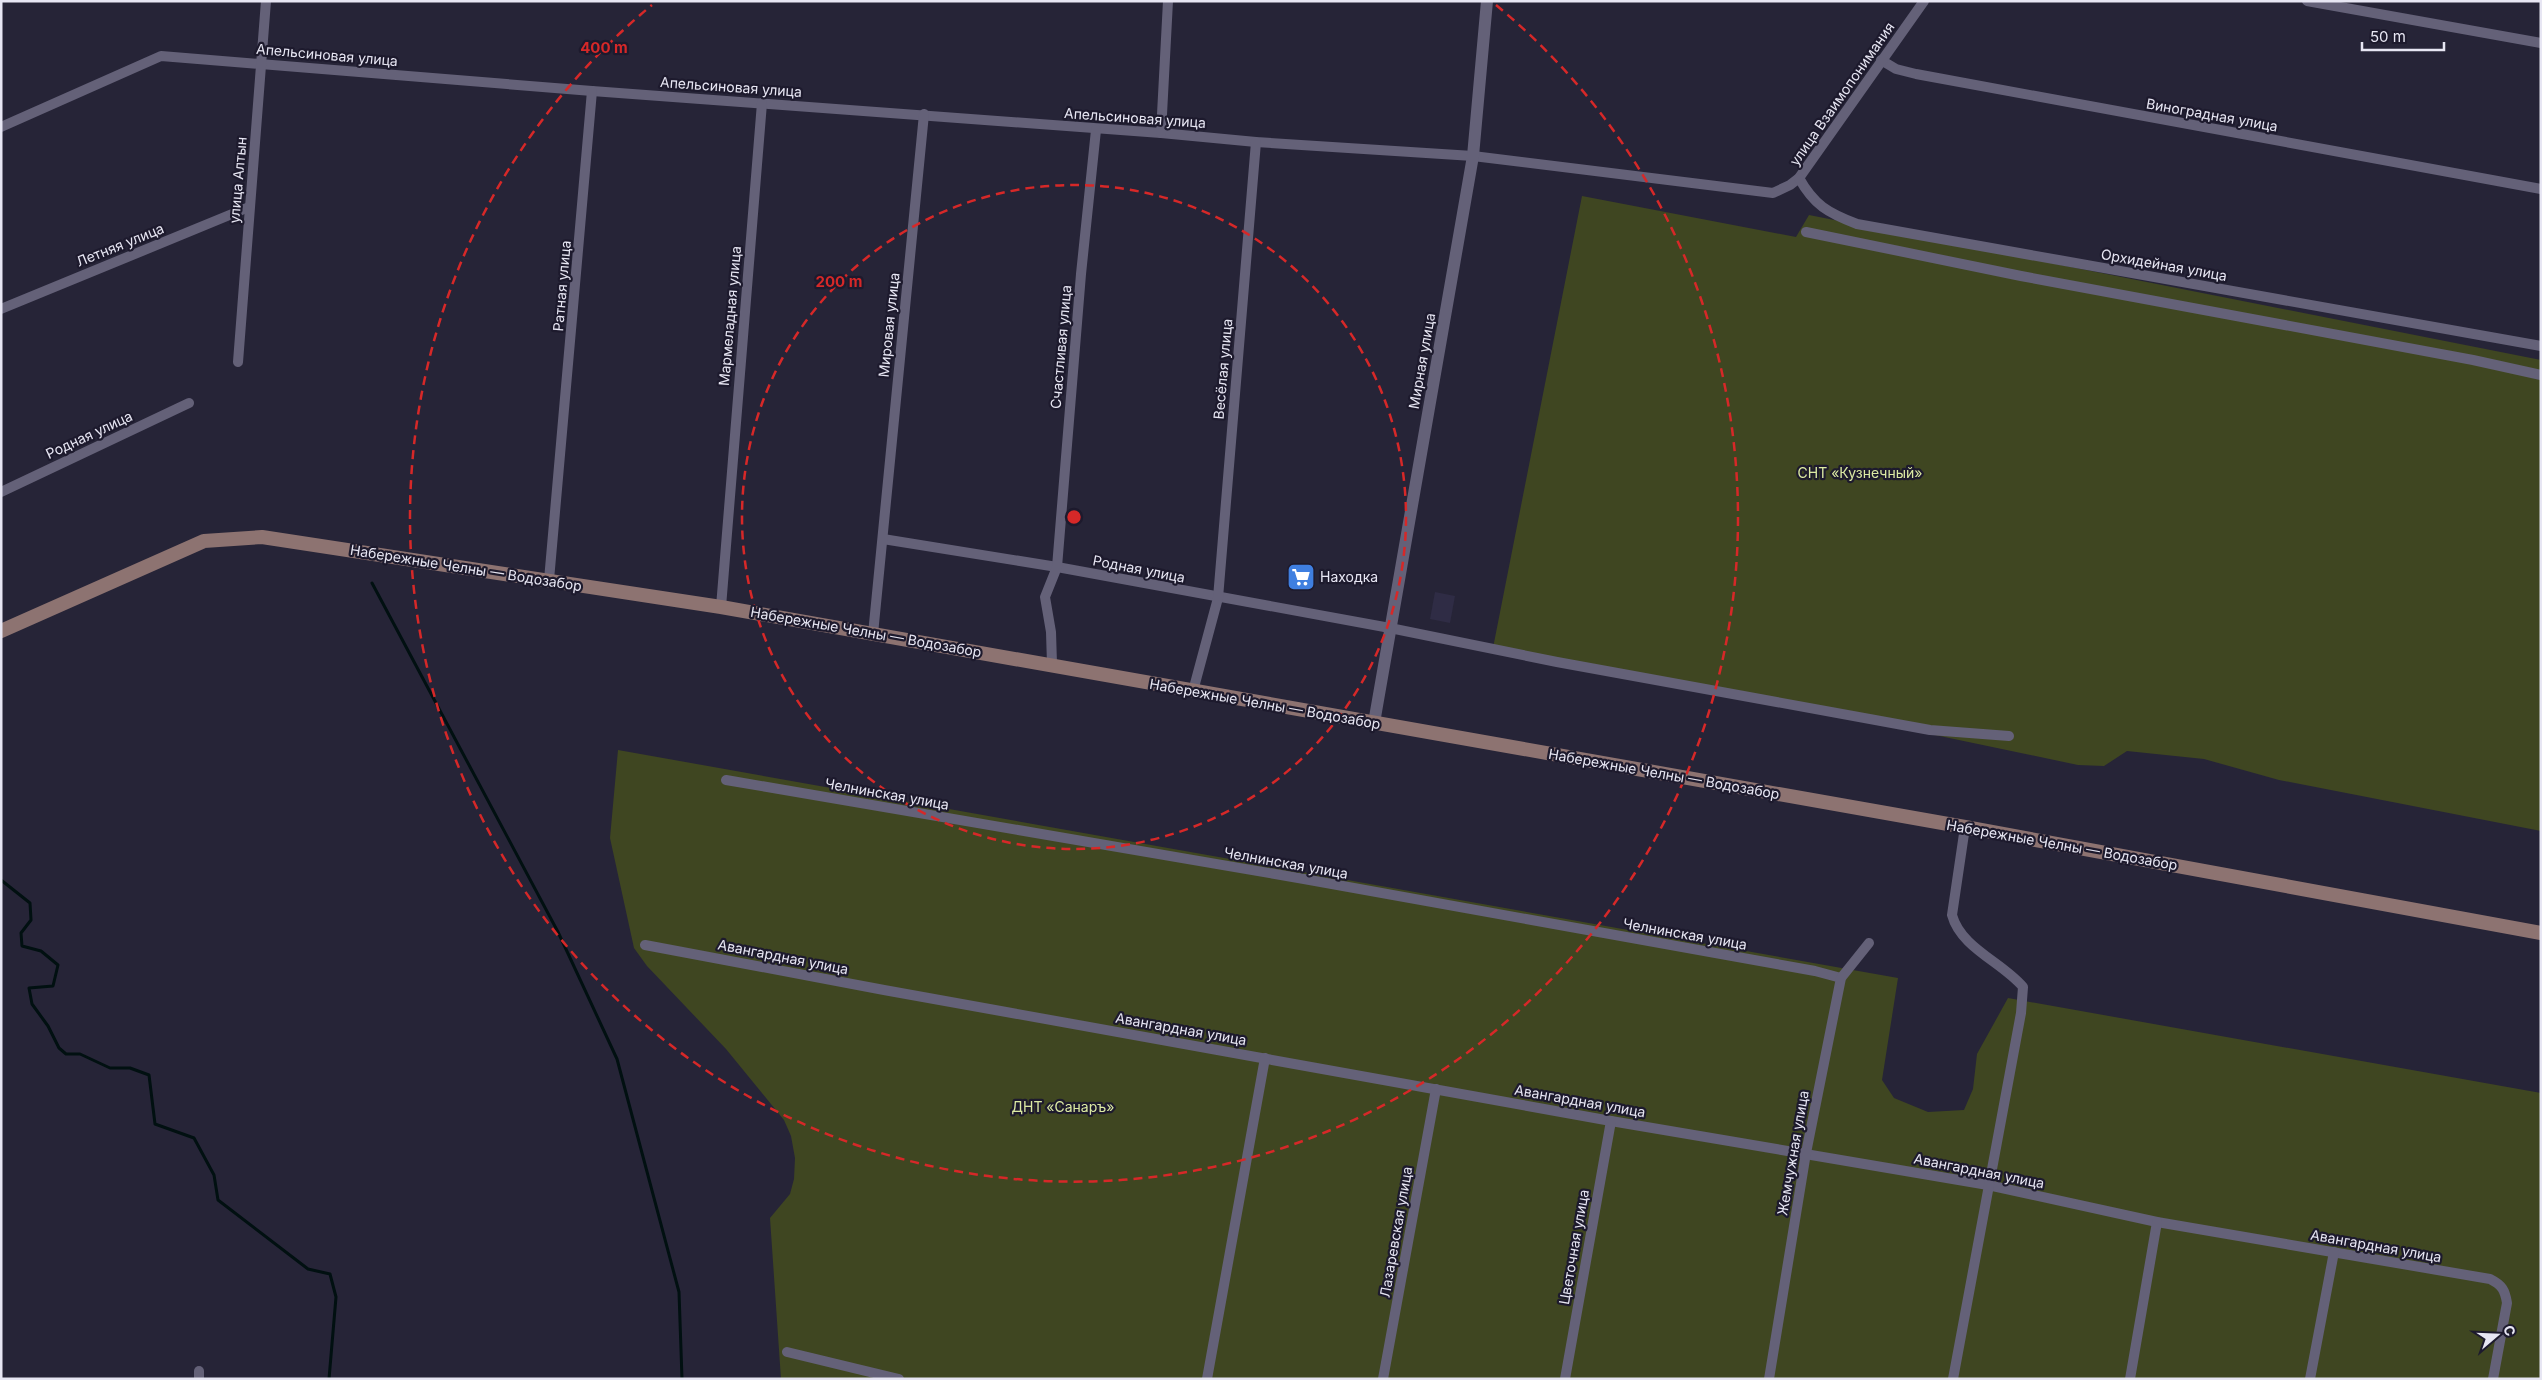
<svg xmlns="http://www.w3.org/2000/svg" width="2542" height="1380" viewBox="0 0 2542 1380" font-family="Inter,sans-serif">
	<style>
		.built { fill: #2f2c45 }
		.green { fill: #3f4621 }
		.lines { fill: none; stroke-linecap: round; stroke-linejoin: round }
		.stream { stroke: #011011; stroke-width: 3 }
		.minor { stroke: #646178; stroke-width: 10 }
		.tertiary { stroke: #646178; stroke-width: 12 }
		.secondary { stroke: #8d7371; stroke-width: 14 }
		.ring { fill: none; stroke: #d62828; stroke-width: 2.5; stroke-dasharray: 9 6 }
		.labels { text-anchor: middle; stroke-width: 4.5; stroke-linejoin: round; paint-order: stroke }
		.street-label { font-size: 14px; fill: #e7e6f3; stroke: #1d1a2d }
		.park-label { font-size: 14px; fill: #dceaa3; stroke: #1d1a2d }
		.poi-label { font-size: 14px; fill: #e7e6f3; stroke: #1d1a2d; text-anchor: start }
		.centre { fill: #d62828; stroke: #1d1a2d; stroke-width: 2.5 }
		.ring-label { font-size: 15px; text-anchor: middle; font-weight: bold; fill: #d62828; stroke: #1d1a2d; stroke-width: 4.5; stroke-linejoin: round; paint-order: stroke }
	</style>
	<rect width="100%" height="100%" fill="#262437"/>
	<path class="built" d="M1435,592L1455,596L1450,623L1430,619Z"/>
	<g class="green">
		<path d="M1582,196L1796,237L1809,215L2541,360V831L2279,780L2204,759L2127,751L2104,766L2078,765L1935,735L1492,653Z"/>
		<path d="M618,750L1898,978L1882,1080L1894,1098L1928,1112L1964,1110L1973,1089L1977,1054L2008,998L2541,1093V1379H781L770,1218L790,1194L794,1179L795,1158L791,1136L784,1120L726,1049L647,966L634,948L610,838Z"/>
	</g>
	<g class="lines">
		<g class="stream">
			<path d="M372,583L558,932L617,1059L679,1292L682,1379"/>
			<path d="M1,880L30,903L31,920L21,933L22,946L41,951L58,965L53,986L29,988L32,1004L48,1026L59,1048L66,1054H80L110,1068H130L149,1075L155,1124L194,1138L214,1175L218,1200L308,1269L330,1274L336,1297L329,1379"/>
		</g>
		<g class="minor">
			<path d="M2307,1L2541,43"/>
			<path d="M1881,60L1896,69L1916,74L2541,189"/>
			<path d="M1,127L161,56L592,91L1161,133L1256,142L1473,156L1773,193L1790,185L1799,178L1924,1"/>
			<path d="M1161,133L1168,1"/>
			<path d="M1799,178C1814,205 1828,213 1857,224L2541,346"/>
			<path d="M1806,232L2021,276L2473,360L2541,375"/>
			<path d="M1,309L249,207"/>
			<path d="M238,362L266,1"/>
			<path d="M1,492L189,403"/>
			<path d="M883,539L1057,567L1390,628L1557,662L1930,730L2009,736"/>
			<path d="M549,580L592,91"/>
			<path d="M721,607L762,103"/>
			<path d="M873,634L924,114"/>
			<path d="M1052,664L1051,632L1045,597L1057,567L1081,274L1096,130"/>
			<path d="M1193,691L1218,598L1256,142"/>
			<path d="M726,780L1304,879L1815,971L1841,978"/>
			<path d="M645,945L884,990L1611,1121L1988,1185L2157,1222L2490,1279C2502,1285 2505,1290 2507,1303L2493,1379"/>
			<path d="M787,1352L899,1379"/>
			<path d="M199,1371V1379"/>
			<path d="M1207,1379L1265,1058"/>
			<path d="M1383,1379L1436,1089"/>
			<path d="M1565,1379L1611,1121"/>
			<path d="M1769,1379L1806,1153L1841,978L1869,943"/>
			<path d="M1953,1379L2021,1013L2023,987C2002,962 1961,948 1952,915L1965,827"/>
			<path d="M2130,1379L2157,1222"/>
			<path d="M2310,1379L2334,1252"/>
		</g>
		<path class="tertiary" d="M1374,723L1473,156L1487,1"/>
		<path class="secondary" d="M1,631L204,541L262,537L721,607L1965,827L2541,933"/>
	</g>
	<g class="ring">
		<circle cx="1074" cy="517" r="332"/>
		<path d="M1496 5A664 664 0 1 1 652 5"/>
	</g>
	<defs>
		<symbol id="supermarket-square" viewBox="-11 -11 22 22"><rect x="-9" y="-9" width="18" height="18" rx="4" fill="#3f7fe0" stroke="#1d1a2d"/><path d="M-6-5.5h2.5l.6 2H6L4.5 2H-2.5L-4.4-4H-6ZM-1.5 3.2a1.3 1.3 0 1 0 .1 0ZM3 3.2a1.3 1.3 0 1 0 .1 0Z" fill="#fff"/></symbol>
	</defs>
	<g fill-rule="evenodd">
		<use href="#supermarket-square" x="1285" y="561" width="32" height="32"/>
	</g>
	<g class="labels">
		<g class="street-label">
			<text transform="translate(327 55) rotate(5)" y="5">Апельсиновая улица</text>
			<text transform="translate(731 87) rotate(4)" y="5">Апельсиновая улица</text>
			<text transform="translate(1842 94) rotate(-55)" y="5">улица Взаимопонимания</text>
			<text transform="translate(2212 115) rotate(10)" y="5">Виноградная улица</text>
			<text transform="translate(1135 118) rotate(4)" y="5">Апельсиновая улица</text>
			<text transform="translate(238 180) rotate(-85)" y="5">улица Алтын</text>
			<text transform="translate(120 245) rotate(-22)" y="5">Летняя улица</text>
			<text transform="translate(2164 265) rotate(10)" y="5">Орхидейная улица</text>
			<text transform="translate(562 286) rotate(-85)" y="5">Ратная улица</text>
			<text transform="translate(730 316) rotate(-85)" y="5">Мармеладная улица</text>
			<text transform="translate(889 325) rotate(-84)" y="5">Мировая улица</text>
			<text transform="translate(1061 347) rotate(-85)" y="5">Счастливая улица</text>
			<text transform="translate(1422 361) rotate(-80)" y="5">Мирная улица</text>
			<text transform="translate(1223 369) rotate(-85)" y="5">Весёлая улица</text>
			<text transform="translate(89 435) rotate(-25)" y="5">Родная улица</text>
			<text transform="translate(466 568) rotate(9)" y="5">Набережные Челны — Водозабор</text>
			<text transform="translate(1139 569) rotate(11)" y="5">Родная улица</text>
			<text transform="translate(866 632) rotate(10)" y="5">Набережные Челны — Водозабор</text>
			<text transform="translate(1265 704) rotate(10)" y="5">Набережные Челны — Водозабор</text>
			<text transform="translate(1664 774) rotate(10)" y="5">Набережные Челны — Водозабор</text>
			<text transform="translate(887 794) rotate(10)" y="5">Челнинская улица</text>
			<text transform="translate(2062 845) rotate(10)" y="5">Набережные Челны — Водозабор</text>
			<text transform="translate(1286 863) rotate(10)" y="5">Челнинская улица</text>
			<text transform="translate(1685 934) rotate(10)" y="5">Челнинская улица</text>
			<text transform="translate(783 957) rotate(11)" y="5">Авангардная улица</text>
			<text transform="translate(1181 1029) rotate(10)" y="5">Авангардная улица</text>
			<text transform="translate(1580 1101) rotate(10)" y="5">Авангардная улица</text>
			<text transform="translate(1793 1153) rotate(-80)" y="5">Жемчужная улица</text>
			<text transform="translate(1979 1171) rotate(11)" y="5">Авангардная улица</text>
			<text transform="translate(1396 1232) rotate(-80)" y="5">Лазаревская улица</text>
			<text transform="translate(2376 1246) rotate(10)" y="5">Авангардная улица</text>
			<text transform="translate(1574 1247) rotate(-80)" y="5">Цветочная улица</text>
		</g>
		<g class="park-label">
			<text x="1860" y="478">СНТ «Кузнечный»</text>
			<text x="1063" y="1112">ДНТ «Санаръ»</text>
		</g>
		<g class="poi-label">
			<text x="1320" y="582">Находка</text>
		</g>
	</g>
	<circle cx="1074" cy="517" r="8" class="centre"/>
	<g class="ring-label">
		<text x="604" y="53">400 m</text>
		<text x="839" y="287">200 m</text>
	</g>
	<rect width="2542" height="1380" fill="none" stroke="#e7e6f3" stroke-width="5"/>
	<g transform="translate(2497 1335) rotate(71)" stroke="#1d1a2d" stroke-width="4" paint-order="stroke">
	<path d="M0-4L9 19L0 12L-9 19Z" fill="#e7e6f3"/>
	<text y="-8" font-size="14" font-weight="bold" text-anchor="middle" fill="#e7e6f3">С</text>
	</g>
	<path d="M2362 42v8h82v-8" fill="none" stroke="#e7e6f3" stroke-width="2.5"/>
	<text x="2370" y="42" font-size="15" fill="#e7e6f3" stroke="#1d1a2d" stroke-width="4" paint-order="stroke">50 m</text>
</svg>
